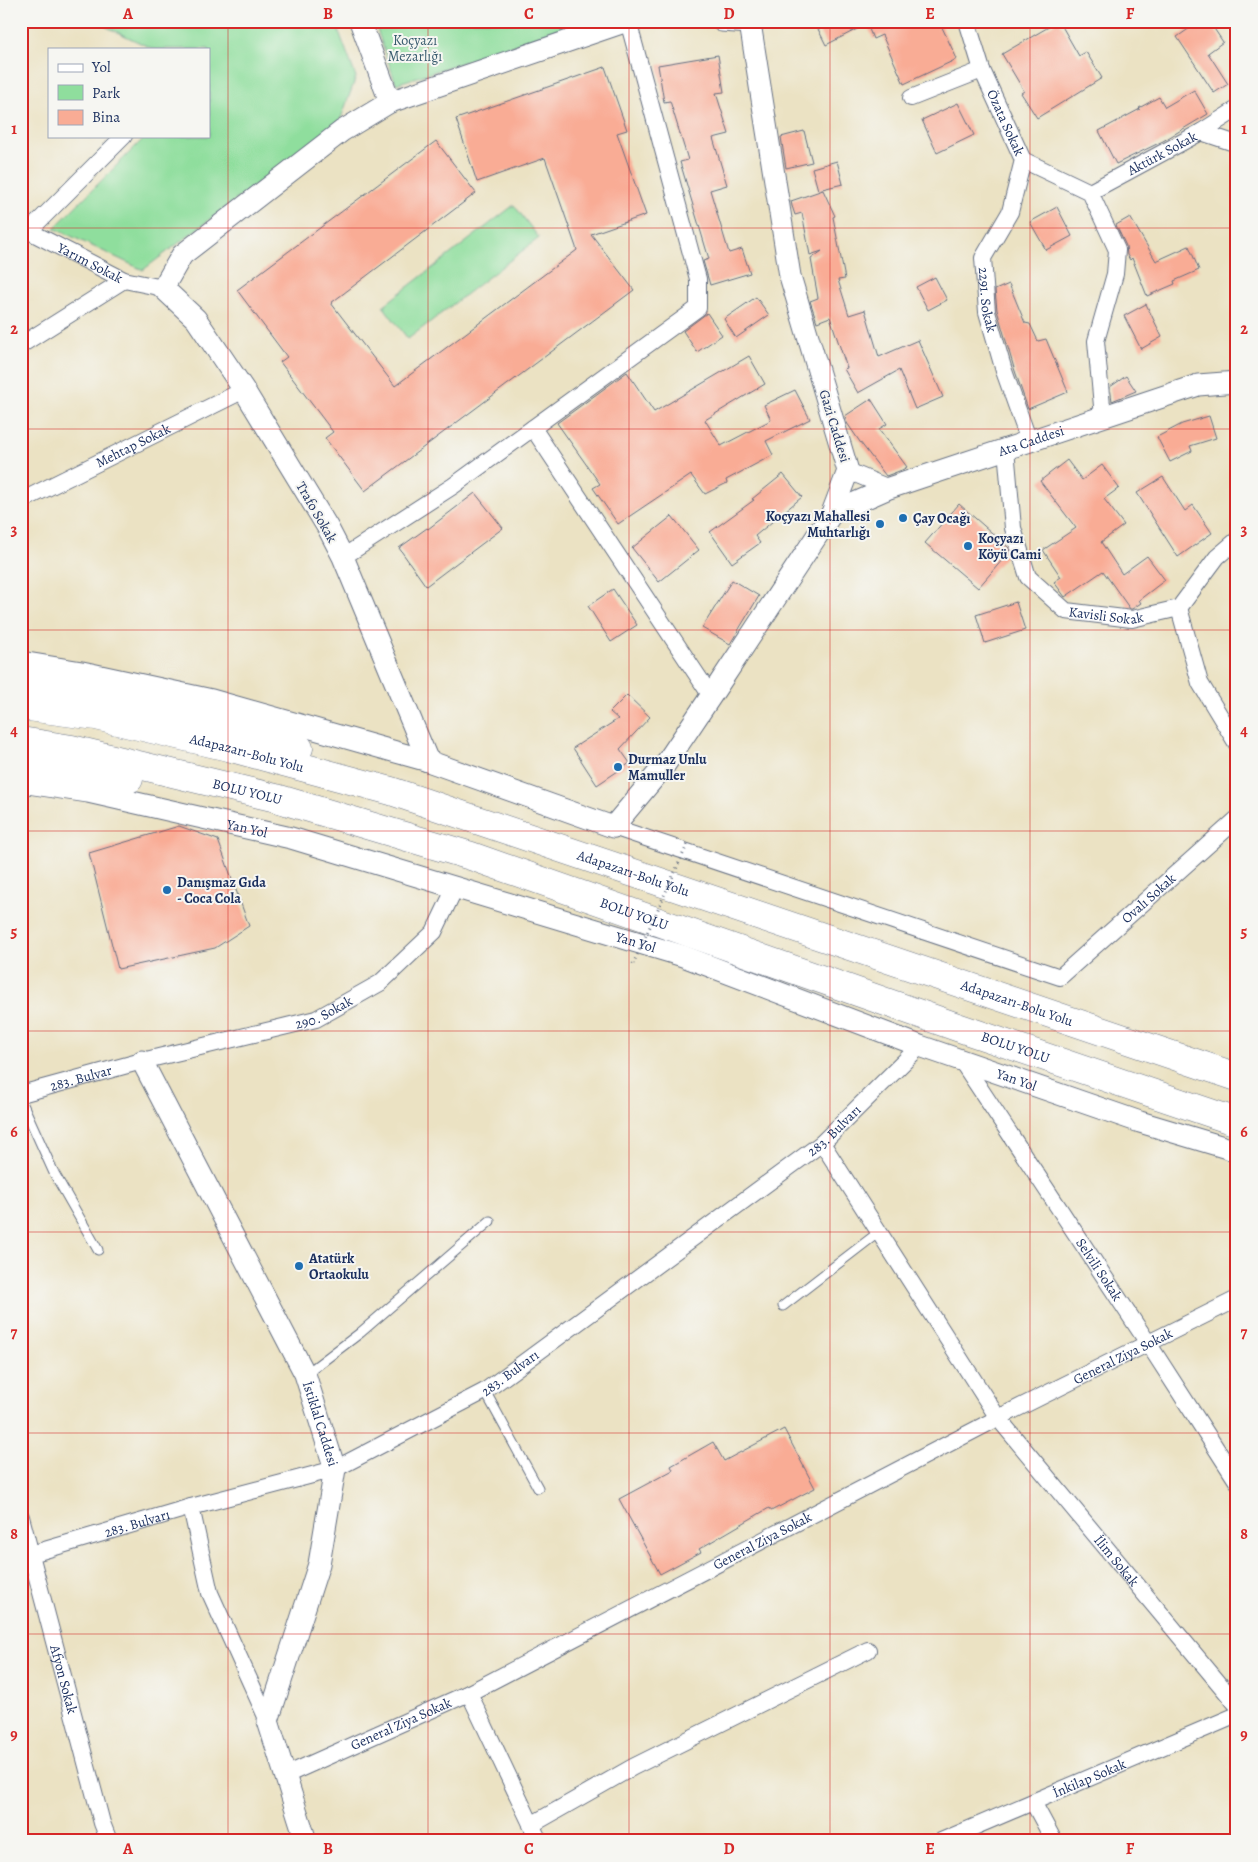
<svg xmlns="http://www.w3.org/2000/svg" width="1258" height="1862" viewBox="0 0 1258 1862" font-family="Alegreya,serif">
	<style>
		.green { fill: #8fde9d; stroke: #55867e }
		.building { fill: #f9ac95 }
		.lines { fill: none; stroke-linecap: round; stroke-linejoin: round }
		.service-casing { stroke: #646e81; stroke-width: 11 }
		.minor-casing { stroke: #646e81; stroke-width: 18 }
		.tertiary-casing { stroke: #646e81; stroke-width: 23 }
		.trunk-casing { stroke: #646e81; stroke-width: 29 }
		.service { stroke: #fff; stroke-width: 9 }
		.minor { stroke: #fff; stroke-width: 16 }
		.tertiary { stroke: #fff; stroke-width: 21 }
		.trunk { stroke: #fff; stroke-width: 28 }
		.path-bridge { stroke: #646e81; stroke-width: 3; stroke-dasharray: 1 4; stroke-linecap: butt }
		.grid { fill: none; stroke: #d62828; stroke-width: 1; stroke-opacity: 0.55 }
		.poi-dot { fill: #1f6fb2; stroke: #f6f6f2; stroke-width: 2 }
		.labels { text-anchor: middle; stroke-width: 4; stroke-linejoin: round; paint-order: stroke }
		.park-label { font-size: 14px; fill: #385b6e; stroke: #f6f6f2 }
		.street-label { font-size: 14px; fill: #1b2f5e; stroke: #f6f6f2 }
		.poi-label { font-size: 14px; font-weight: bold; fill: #1b2f5e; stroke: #f6f6f2; text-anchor: start }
		.neatline { fill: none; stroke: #d62828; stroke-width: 2 }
		.grid-label { font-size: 16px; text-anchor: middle; font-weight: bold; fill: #d62828 }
	</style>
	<rect width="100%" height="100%" fill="#f6f6f2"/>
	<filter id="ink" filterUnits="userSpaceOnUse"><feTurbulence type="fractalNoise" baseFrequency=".02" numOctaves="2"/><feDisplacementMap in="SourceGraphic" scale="10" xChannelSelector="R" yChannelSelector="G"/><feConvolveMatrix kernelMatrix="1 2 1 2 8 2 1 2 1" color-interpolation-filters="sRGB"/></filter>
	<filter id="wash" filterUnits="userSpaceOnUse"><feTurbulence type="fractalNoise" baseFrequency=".0096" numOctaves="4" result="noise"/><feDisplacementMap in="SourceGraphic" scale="20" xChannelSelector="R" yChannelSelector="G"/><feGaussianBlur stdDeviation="1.12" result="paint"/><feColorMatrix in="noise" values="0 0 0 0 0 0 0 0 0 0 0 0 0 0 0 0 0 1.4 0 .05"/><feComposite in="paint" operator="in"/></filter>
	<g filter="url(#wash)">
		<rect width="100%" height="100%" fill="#ebe2c3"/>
		<g class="green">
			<path d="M94,21H335L356,77L340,121L143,270L54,228L146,136H209V49H153Z"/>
			<path d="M374,21H589L396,84Z"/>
			<path d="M514,205L539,238L408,339L383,306Z"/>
		</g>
		<g id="blocks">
			<g class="building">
				<path d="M814,21H939L957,59L904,84L882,35L873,39L867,24L826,45Z"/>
				<path d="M1059,21L1079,56L1086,52L1102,78L1037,118L1021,93L1024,91L1002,54Z"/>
				<path d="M1200,21H1209L1223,42L1208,53L1228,84L1214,93L1177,37Z"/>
				<path d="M718,55L724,92L716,93L729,134L713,138L727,185L710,190L729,253L742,249L750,273L710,285L703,261L709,259L680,162L688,160L670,101L664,102L658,65Z"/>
				<path d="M605,67L627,130L617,133L646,215L591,234L634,290L365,491L325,438L333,432L280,362L287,357L237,290L436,141L476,193L331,303L395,386L577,250L545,158L477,182L456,119Z"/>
				<path d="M1194,90L1208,114L1163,141L1116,164L1099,131L1140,109L1139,108L1159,97L1165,107Z"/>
				<path d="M958,103L974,135L937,153L922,120Z"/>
				<path d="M804,131L812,162L786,168L781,137Z"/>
				<path d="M837,161L843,184L818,190L812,168Z"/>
				<path d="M823,190L835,216L833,217L845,279L838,280L849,315L865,310L879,357L918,340L943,397L915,409L899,370L858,393L844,369L847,368L830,317L817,322L810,301L818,298L811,259L822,251L810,255L802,213L795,215L792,206L791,201Z"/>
				<path d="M1057,207L1072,236L1046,250L1030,222Z"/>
				<path d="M1130,217L1156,261L1189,246L1199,270L1174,281L1175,284L1147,296L1132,258L1130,260L1127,255L1126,246L1116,225Z"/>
				<path d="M935,277L947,300L928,310L916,287Z"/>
				<path d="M1009,284L1025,323L1030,324L1038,341L1046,339L1068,392L1028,409L1014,368L997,310L995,290Z"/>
				<path d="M756,297L769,315L736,338L724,319Z"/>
				<path d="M1146,304L1162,337L1141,349L1124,316Z"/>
				<path d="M707,313L722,335L697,352L683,331Z"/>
				<path d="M749,356L765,384L705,420L721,446L771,420L764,405L795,390L810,419L766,441L773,455L726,480L727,483L705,494L691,475L618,524L593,488L600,484L557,423L627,372L654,412Z"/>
				<path d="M1126,376L1136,391L1112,401L1110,387Z"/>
				<path d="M871,399L887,424L879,429L907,467L902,470L886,476L860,442L847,423L845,416Z"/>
				<path d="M1209,416L1216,438L1190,446L1192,451L1170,462L1157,437L1182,424Z"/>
				<path d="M1067,460L1082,480L1102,465L1119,488L1104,499L1124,525L1101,542L1122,574L1147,556L1165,580L1139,600L1141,603L1132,609H1130L1103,571L1065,597L1054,582L1061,577L1043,550L1076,528L1040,481Z"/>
				<path d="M783,474L802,497L755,536L760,543L732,563L710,532L754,500L752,499Z"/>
				<path d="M1163,477L1185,511L1193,505L1212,533L1178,557L1137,493Z"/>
				<path d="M475,493L503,528L426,586L399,548L427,528L428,529Z"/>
				<path d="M959,504L1008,547L1010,551L978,588L925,543Z"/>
				<path d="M672,516L699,550L659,582L632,548Z"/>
				<path d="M732,580L759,596L730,644L702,628Z"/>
				<path d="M613,589L637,625L611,642L588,606Z"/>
				<path d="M1016,602L1025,630L985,643L976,615Z"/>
				<path d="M627,695L650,717L620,749L630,763L597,785L573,748L618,719L610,712Z"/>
				<path d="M179,826L218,840L249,926L215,948L118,969L89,853Z"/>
				<path d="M784,1429L815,1488L771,1511L769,1508L699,1549L701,1552L660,1574L619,1499L673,1470L671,1466L713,1442L724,1461Z"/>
			</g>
		</g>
	</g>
	<g filter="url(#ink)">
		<use href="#blocks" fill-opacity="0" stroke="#646e81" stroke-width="1"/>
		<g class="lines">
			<defs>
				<g id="service">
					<path d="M21,1100L54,1173L98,1250"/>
					<path d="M783,1306L879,1232"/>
					<path d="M306,1374L360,1333L490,1221"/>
					<path d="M485,1391L538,1488"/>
				</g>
				<g id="minor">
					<path id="s1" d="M967,21L982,70L1023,160L1090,192L1117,250L1115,274L1096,341L1103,417"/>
					<path d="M911,98L982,70"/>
					<path d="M1201,132L1237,109"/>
					<path id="s2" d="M1023,160L1010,212L983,258L987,312L1004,371L1029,441"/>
					<path id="s3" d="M1090,192L1201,132L1237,144"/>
					<path id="s4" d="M21,227L124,280L163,288"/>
					<path d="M29,231L124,136"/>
					<path d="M21,345L124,280"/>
					<path d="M533,428L711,696"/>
					<path id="s5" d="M1006,449L1013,528L1028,577L1066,611L1132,619L1179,608L1217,557L1237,540"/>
					<path d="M848,471L889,488"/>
					<path id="s6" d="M21,501L244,390"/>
					<path d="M343,557L453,486L698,308V279L628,21"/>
					<path d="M1179,608L1200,683L1237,744"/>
					<path id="s7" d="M613,827L1060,977L1237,819"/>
					<path id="s8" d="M961,1060L1148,1343L1237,1481"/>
					<path id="s9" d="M21,1094L142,1061L316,1019L380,983L434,932L455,888"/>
					<path id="s10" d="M822,1143L998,1418L1237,1705"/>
					<path d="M191,1507L210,1593L268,1721"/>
					<path id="s11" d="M21,1517L102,1823L109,1841"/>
					<path id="s12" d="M21,1557L191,1507L335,1469L485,1391L822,1143L920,1046"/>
					<path d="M469,1693L539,1841"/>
					<path id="s13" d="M286,1775L469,1693L998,1418L1237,1299"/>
					<path d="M1033,1802L1054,1841"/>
					<path d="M531,1825L633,1767L868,1650"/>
					<path id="s14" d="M941,1841L1237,1715"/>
				</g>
				<g id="tertiary">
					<path d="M360,21L390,102"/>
					<path d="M722,21L750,23"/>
					<path id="s15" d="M832,513L889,488L1198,385L1237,382"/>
					<path d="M21,662L82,672L212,700L428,761L613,827L664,766L711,696L832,513L848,471L790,276L750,23L753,21"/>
					<path d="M428,761L343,557L328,528L244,390L196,319L163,288L182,255L342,131L390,102L627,21"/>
					<path id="s16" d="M21,782L88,792L291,838L683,956L920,1046L1140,1122L1237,1151"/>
					<path id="s17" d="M142,1061L305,1374L335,1469L319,1564L268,1721L306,1841"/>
				</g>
				<g id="trunk">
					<path d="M21,682L231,726L299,748"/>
					<path id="s18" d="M21,706L96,716L228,747L391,791L1237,1077"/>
					<path id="s19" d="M21,741L72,749L276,798L471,856L957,1027L1237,1122"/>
					<path d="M21,767L129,779"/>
				</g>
			</defs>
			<use href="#service" class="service-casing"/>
			<use href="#minor" class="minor-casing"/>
			<use href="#tertiary" class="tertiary-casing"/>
			<use href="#trunk" class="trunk-casing"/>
			<use href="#service" class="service"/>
			<use href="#minor" class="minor"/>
			<use href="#tertiary" class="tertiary"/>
			<use href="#trunk" class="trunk"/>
			<path class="path-bridge" d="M633,964L688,843"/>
		</g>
	</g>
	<path class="grid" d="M228,21V1841M428,21V1841M629,21V1841M830,21V1841M1030,21V1841M21,228H1237M21,429H1237M21,630H1237M21,831H1237M21,1031H1237M21,1232H1237M21,1433H1237M21,1634H1237"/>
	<g class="poi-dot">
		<circle cx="903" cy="518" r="5"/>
		<circle cx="880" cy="524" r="5"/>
		<circle cx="968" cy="546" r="5"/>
		<circle cx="618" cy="767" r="5"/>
		<circle cx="167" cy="890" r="5"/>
		<circle cx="299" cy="1266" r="5"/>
	</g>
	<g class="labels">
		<g class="park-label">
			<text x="415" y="45">Koçyazı<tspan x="415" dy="16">Mezarlığı</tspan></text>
		</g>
		<g class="street-label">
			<text dy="5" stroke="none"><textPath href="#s1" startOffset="109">Özata Sokak</textPath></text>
			<text dy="5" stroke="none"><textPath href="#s3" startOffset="82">Aktürk Sokak</textPath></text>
			<text dy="5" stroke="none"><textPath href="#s4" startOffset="78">Yarım Sokak</textPath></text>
			<text dy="5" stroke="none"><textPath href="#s2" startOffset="149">2291. Sokak</textPath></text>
			<text transform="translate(835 426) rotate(73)" y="5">Gazi Caddesi</text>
			<text dy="5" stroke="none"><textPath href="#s15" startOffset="212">Ata Caddesi</textPath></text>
			<text dy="5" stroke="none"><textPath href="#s6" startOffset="125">Mehtap Sokak</textPath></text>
			<text transform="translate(317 512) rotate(60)" y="5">Trafo Sokak</text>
			<text dy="5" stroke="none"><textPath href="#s5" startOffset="222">Kavisli Sokak</textPath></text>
			<text dy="5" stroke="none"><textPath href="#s18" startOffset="231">Adapazarı-Bolu Yolu</textPath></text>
			<text dy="5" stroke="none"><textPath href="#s19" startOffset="232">BOLU YOLU</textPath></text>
			<text dy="5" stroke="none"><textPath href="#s16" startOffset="231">Yan Yol</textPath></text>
			<text dy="5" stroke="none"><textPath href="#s18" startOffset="636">Adapazarı-Bolu Yolu</textPath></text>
			<text dy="5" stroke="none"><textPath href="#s7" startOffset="590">Ovalı Sokak</textPath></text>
			<text dy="5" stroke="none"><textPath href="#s19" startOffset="638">BOLU YOLU</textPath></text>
			<text dy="5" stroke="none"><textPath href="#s16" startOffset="636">Yan Yol</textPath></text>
			<text dy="5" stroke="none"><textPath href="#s18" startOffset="1041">Adapazarı-Bolu Yolu</textPath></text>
			<text dy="5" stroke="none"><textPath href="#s9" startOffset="314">290. Sokak</textPath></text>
			<text dy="5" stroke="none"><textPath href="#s19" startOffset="1042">BOLU YOLU</textPath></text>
			<text dy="5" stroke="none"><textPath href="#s9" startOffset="62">283. Bulvar</textPath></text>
			<text dy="5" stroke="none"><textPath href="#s16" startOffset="1041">Yan Yol</textPath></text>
			<text dy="5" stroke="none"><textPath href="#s12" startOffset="931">283. Bulvarı</textPath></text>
			<text dy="5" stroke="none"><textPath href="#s8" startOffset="251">Selvili Sokak</textPath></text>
			<text dy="5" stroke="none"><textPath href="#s13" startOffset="936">General Ziya Sokak</textPath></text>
			<text dy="5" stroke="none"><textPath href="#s12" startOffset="526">283. Bulvarı</textPath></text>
			<text dy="5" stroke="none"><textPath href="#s17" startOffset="405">İstiklal Caddesi</textPath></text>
			<text dy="5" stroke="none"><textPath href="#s12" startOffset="121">283. Bulvarı</textPath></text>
			<text dy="5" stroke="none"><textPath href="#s13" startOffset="531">General Ziya Sokak</textPath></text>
			<text dy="5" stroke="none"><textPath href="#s10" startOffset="512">İlim Sokak</textPath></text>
			<text dy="5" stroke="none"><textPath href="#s11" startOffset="168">Afyon Sokak</textPath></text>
			<text dy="5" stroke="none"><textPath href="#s13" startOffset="126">General Ziya Sokak</textPath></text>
			<text dy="5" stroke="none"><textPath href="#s14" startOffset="161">İnkilap Sokak</textPath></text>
		</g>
		<g class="poi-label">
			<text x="870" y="521" text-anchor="end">Koçyazı Mahallesi<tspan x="870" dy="16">Muhtarlığı</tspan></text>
			<text x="913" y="523">Çay Ocağı</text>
			<text x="978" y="543">Koçyazı<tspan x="978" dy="16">Köyü Cami</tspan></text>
			<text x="628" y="764">Durmaz Unlu<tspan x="628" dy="16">Mamuller</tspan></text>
			<text x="177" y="887">Danışmaz Gıda<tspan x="177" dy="16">- Coca Cola</tspan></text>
			<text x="309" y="1263">Atatürk<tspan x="309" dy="16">Ortaokulu</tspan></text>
		</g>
	</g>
	<rect width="1258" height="1862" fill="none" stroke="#f6f6f2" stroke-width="55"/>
	<rect x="48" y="48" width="162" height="90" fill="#f6f6f2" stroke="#9ea6b7"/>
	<rect x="58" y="64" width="25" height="8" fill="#ffffff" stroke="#9ea6b7"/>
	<text x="92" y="72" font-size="15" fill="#1b2f5e">Yol</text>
	<rect x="58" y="85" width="25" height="15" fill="#8fde9d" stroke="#9ea6b7"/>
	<text x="92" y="98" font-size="15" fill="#1b2f5e">Park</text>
	<rect x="58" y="110" width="25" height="15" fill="#f9ac95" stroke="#9ea6b7"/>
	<text x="92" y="122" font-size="15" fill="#1b2f5e">Bina</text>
	<rect x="28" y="28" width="1202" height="1806" class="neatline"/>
	<g class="grid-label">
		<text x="128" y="19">A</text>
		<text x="328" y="19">B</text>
		<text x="529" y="19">C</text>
		<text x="729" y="19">D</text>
		<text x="930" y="19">E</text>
		<text x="1130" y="19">F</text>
		<text x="14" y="134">1</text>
		<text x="1244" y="134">1</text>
		<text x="14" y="334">2</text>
		<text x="1244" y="334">2</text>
		<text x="14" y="535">3</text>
		<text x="1244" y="535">3</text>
		<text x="14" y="736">4</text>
		<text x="1244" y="736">4</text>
		<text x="14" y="937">5</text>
		<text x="1244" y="937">5</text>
		<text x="14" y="1137">6</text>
		<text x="1244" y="1137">6</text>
		<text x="14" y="1338">7</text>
		<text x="1244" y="1338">7</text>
		<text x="14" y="1539">8</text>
		<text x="1244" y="1539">8</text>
		<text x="14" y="1740">9</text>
		<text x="1244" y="1740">9</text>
		<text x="128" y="1854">A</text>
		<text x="328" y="1854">B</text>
		<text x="529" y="1854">C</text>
		<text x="729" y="1854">D</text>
		<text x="930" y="1854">E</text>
		<text x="1130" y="1854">F</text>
	</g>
</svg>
